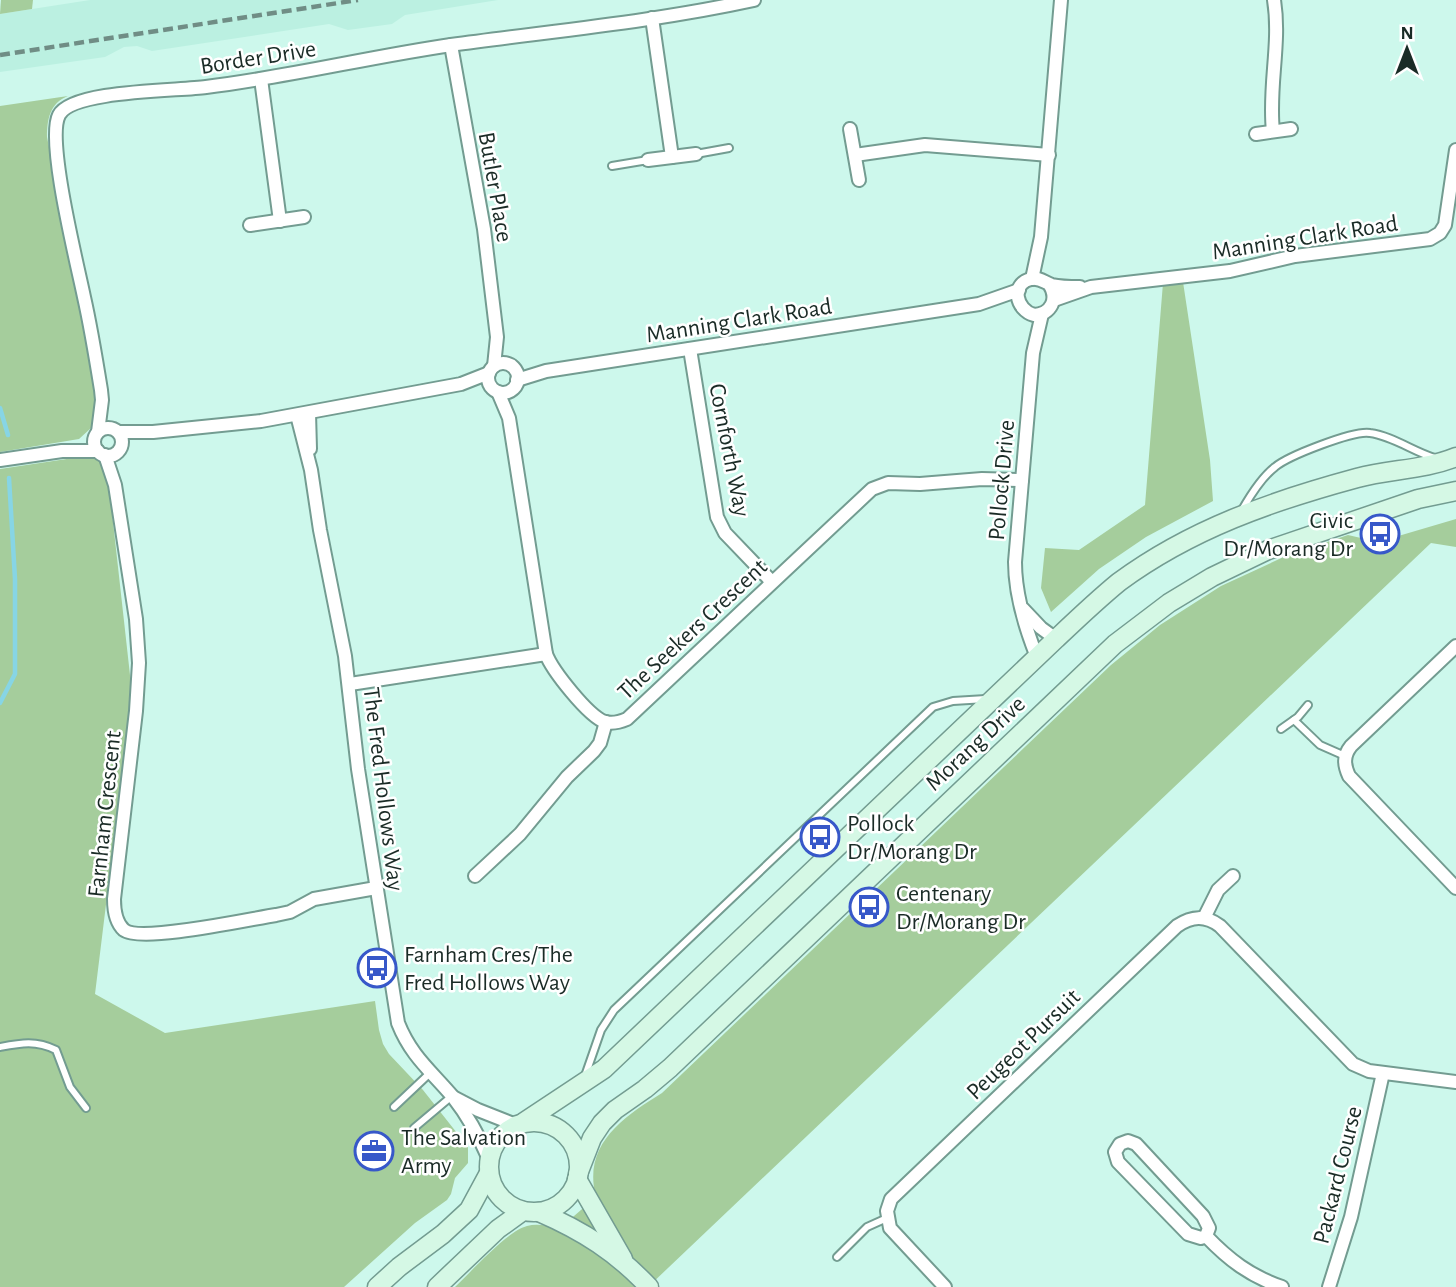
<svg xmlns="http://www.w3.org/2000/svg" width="1456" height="1287" viewBox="0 0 1456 1287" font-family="'Alegreya Sans',sans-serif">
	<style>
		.built { fill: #bbf0e1 }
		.green { fill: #a5cd9c }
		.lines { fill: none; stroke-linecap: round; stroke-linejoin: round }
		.stream { stroke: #87d5e5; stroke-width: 4.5 }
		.lane-casing { stroke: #739c91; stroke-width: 10 }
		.street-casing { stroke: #739c91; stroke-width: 16 }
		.secondary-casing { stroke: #739c91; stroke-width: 21 }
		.lane { stroke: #fff; stroke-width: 6 }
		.street { stroke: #fff; stroke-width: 12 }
		.secondary { stroke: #d5f8e5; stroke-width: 18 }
		.rail { stroke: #708d85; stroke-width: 4.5; stroke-dasharray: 10 5; stroke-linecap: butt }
		.labels { text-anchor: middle; stroke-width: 5; stroke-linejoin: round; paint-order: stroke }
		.street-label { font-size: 24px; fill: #1a2b26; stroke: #fff }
		.poi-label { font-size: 24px; fill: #1a2b26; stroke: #fff; text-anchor: start }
	</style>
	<rect width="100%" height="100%" fill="#cdf8ec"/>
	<path class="built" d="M90,0H498L405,15L392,24L348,30L329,24L152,51L137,46L124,47L105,57L0,72V14Z"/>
	<g class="green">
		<path d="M1,0H33L32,9L0,14Z"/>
		<path d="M68,96C50,103 47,119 47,137L85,331L96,402V420L91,428L79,439L0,452V106Z"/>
		<path d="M1183,282L1210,460L1213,501L1146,537L1099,569L1051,612L1041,588L1045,548L1079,550L1145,505L1163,283Z"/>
		<path d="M80,457C97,456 103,461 108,477L132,693L95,994L165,1033L375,1001L379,1030L383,1044L389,1054L423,1090L468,1147V1163L455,1178L451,1194L447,1200L415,1223L344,1287H0V469Z"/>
		<path d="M1456,519V547L1431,543L648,1287H455C471,1272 507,1231 527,1226C538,1223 548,1226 559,1229L596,1197C582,1145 623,1117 662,1093L1111,665L1160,625L1221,586L1288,555L1348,535L1378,542Z"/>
	</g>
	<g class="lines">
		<g class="stream">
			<path d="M0,408L8,435"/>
			<path d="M0,703L15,674V579L9,478"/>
		</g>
		<defs>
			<g id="lane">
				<path d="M696,154L729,148"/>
				<path d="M612,166L648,160"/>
				<path d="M1242,510C1250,496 1262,477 1275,467C1288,456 1354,430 1370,433C1393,436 1414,452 1435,458"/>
				<path d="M1294,720L1320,745L1345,756"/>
				<path d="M1281,729L1298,717L1308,705"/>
				<path d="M0,1047C21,1043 36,1040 56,1050L70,1087L86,1108"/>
				<path d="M585,1076L601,1030L614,1010L933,707L953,701L986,699"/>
				<path d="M394,1107L430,1073"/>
				<path d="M414,1128L452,1096"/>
				<path d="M837,1257L867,1227L887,1218"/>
			</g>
			<g id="street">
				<path d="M652,18L672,157"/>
				<path d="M451,45L484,229L497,337L494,366"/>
				<path d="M261,79L280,221"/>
				<path d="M850,129L859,180"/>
				<path d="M1273,131C1268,87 1281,44 1274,0"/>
				<path d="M1256,134L1291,129"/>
				<path d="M855,155L925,145L1049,155"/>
				<path d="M648,160L696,154"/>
				<path d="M250,225L304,217"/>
				<path d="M1032,279L1041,237L1061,0"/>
				<path d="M1049,284C1059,299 1051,314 1034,315C1016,310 1010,284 1031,279C1040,277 1045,283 1052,285C1061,287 1071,287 1080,287"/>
				<path d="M1054,300L1091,287L1230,271L1295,256L1430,239L1440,233L1445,225L1456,150"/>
				<path d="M690,349L717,517L725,533L772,582"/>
				<circle cx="503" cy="378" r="15"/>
				<path d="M517,380L546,371L979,304L1019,290"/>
				<path d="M498,392L509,418L546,654C552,670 588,716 605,722C613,724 620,722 627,719L872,489L888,483L920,484L982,479L1022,480"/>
				<path d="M309,413L310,449"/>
				<path d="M297,415L311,470L320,530L345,656L358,769L398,1023C411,1056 431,1071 453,1097C468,1116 479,1136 489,1159"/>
				<circle cx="108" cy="442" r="14"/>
				<path d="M98,432L102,400L101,390C96,359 91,328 84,297C77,263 46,140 59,115C72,90 177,91 206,87C288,77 369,57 451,45C552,31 653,22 754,0"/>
				<path d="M118,432H153L261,421L461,384L489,373"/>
				<path d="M105,455L115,485L136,619L139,663L136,711L114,899C114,909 115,922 124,930C141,943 250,919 276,915L290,912L314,899L376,888"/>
				<path d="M0,460L62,451H98"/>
				<path d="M1023,609L1041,628L1056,639"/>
				<path d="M1456,646L1351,746C1343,756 1344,765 1349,776L1456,888"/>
				<path d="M1037,657C1025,627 1015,594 1015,562L1033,353L1042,314"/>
				<path d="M350,684L546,654"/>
				<path d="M475,876L520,834L567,777L594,751L600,743L606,722"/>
				<path d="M1204,918L1218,890L1233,876"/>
				<path d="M455,1098L478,1110L516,1125"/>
				<path d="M1206,1236L1209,1228L1203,1216L1136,1144L1128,1141L1120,1144L1115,1152L1118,1162L1188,1234L1201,1238L1206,1236C1229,1260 1250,1276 1282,1287"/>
				<path d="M945,1287L890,1228L887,1211L891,1199L1177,926C1192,916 1205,915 1220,926L1353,1064L1369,1071L1456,1082"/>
				<path d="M1329,1287L1351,1217L1383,1073"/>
			</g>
			<g id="secondary">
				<circle cx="534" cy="1167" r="45"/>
				<path d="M524,1122L604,1069L1056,639C1076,620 1097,600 1119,582C1191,529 1272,501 1357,478C1390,469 1424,470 1456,457"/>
				<path d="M578,1174L592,1138L602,1123L615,1110L645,1089L670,1068L1115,644L1169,603L1212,577L1268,550L1418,499L1456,491"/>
				<path d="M577,1179L623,1259"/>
				<path d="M539,1212C583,1231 616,1252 649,1287"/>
				<path d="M377,1287L399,1267L443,1234L469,1210L489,1173"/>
				<path d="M437,1287L498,1229L523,1211"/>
			</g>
		</defs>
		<use href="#lane" class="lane-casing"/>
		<use href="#street" class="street-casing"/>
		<use href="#secondary" class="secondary-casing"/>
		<use href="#lane" class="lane"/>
		<use href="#street" class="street"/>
		<use href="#secondary" class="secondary"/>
		<path class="rail" d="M0,55L358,0"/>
	</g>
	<defs>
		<symbol id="bus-ring" viewBox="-11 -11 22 22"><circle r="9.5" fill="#fff" stroke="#3758c9" stroke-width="1.5"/><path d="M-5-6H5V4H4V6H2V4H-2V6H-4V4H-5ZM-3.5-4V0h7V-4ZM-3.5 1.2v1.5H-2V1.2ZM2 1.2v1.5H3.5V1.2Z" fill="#3758c9"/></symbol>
		<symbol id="office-ring" viewBox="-11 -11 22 22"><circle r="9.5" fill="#fff" stroke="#3758c9" stroke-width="1.5"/><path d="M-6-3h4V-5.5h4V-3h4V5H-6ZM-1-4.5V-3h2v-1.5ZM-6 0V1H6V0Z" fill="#3758c9"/></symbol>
	</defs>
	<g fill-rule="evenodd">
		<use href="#bus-ring" x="1358" y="512" width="44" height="44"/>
		<use href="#bus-ring" x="798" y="815" width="44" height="44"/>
		<use href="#bus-ring" x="847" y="885" width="44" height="44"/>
		<use href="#bus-ring" x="355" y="946" width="44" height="44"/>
		<use href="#office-ring" x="352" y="1129" width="44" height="44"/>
	</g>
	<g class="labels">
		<g class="street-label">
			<text transform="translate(258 57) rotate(-9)" y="8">Border Drive</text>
			<text transform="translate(496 187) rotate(80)" y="8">Butler Place</text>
			<text transform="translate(1305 237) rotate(-9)" y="8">Manning Clark Road</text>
			<text transform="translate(739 320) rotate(-9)" y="8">Manning Clark Road</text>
			<text transform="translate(730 450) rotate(79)" y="8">Cornforth Way</text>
			<text transform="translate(1001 480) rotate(-85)" y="8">Pollock Drive</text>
			<text transform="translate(692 629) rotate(-43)" y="8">The Seekers Crescent</text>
			<text transform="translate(975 743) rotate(-43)" y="8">Morang Drive</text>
			<text transform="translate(384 789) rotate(83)" y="8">The Fred Hollows Way</text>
			<text transform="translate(104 814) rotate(-84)" y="8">Farnham Crescent</text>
			<text transform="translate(1023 1044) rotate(-44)" y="8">Peugeot Pursuit</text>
			<text transform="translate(1337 1175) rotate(-76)" y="8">Packard Course</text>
		</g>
		<g class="poi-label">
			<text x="1353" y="528" text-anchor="end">Civic<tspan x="1353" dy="28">Dr/Morang Dr</tspan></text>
			<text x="847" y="831">Pollock<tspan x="847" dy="28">Dr/Morang Dr</tspan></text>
			<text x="896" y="901">Centenary<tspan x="896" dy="28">Dr/Morang Dr</tspan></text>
			<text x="404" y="962">Farnham Cres/The<tspan x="404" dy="28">Fred Hollows Way</tspan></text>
			<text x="401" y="1145">The Salvation<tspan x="401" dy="28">Army</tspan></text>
		</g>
	</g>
	<g transform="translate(1407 49)" stroke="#ffffff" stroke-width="5" paint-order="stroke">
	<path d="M0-5L12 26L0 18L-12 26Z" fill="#1a2b26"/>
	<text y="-10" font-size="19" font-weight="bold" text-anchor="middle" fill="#1a2b26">N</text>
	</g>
</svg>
